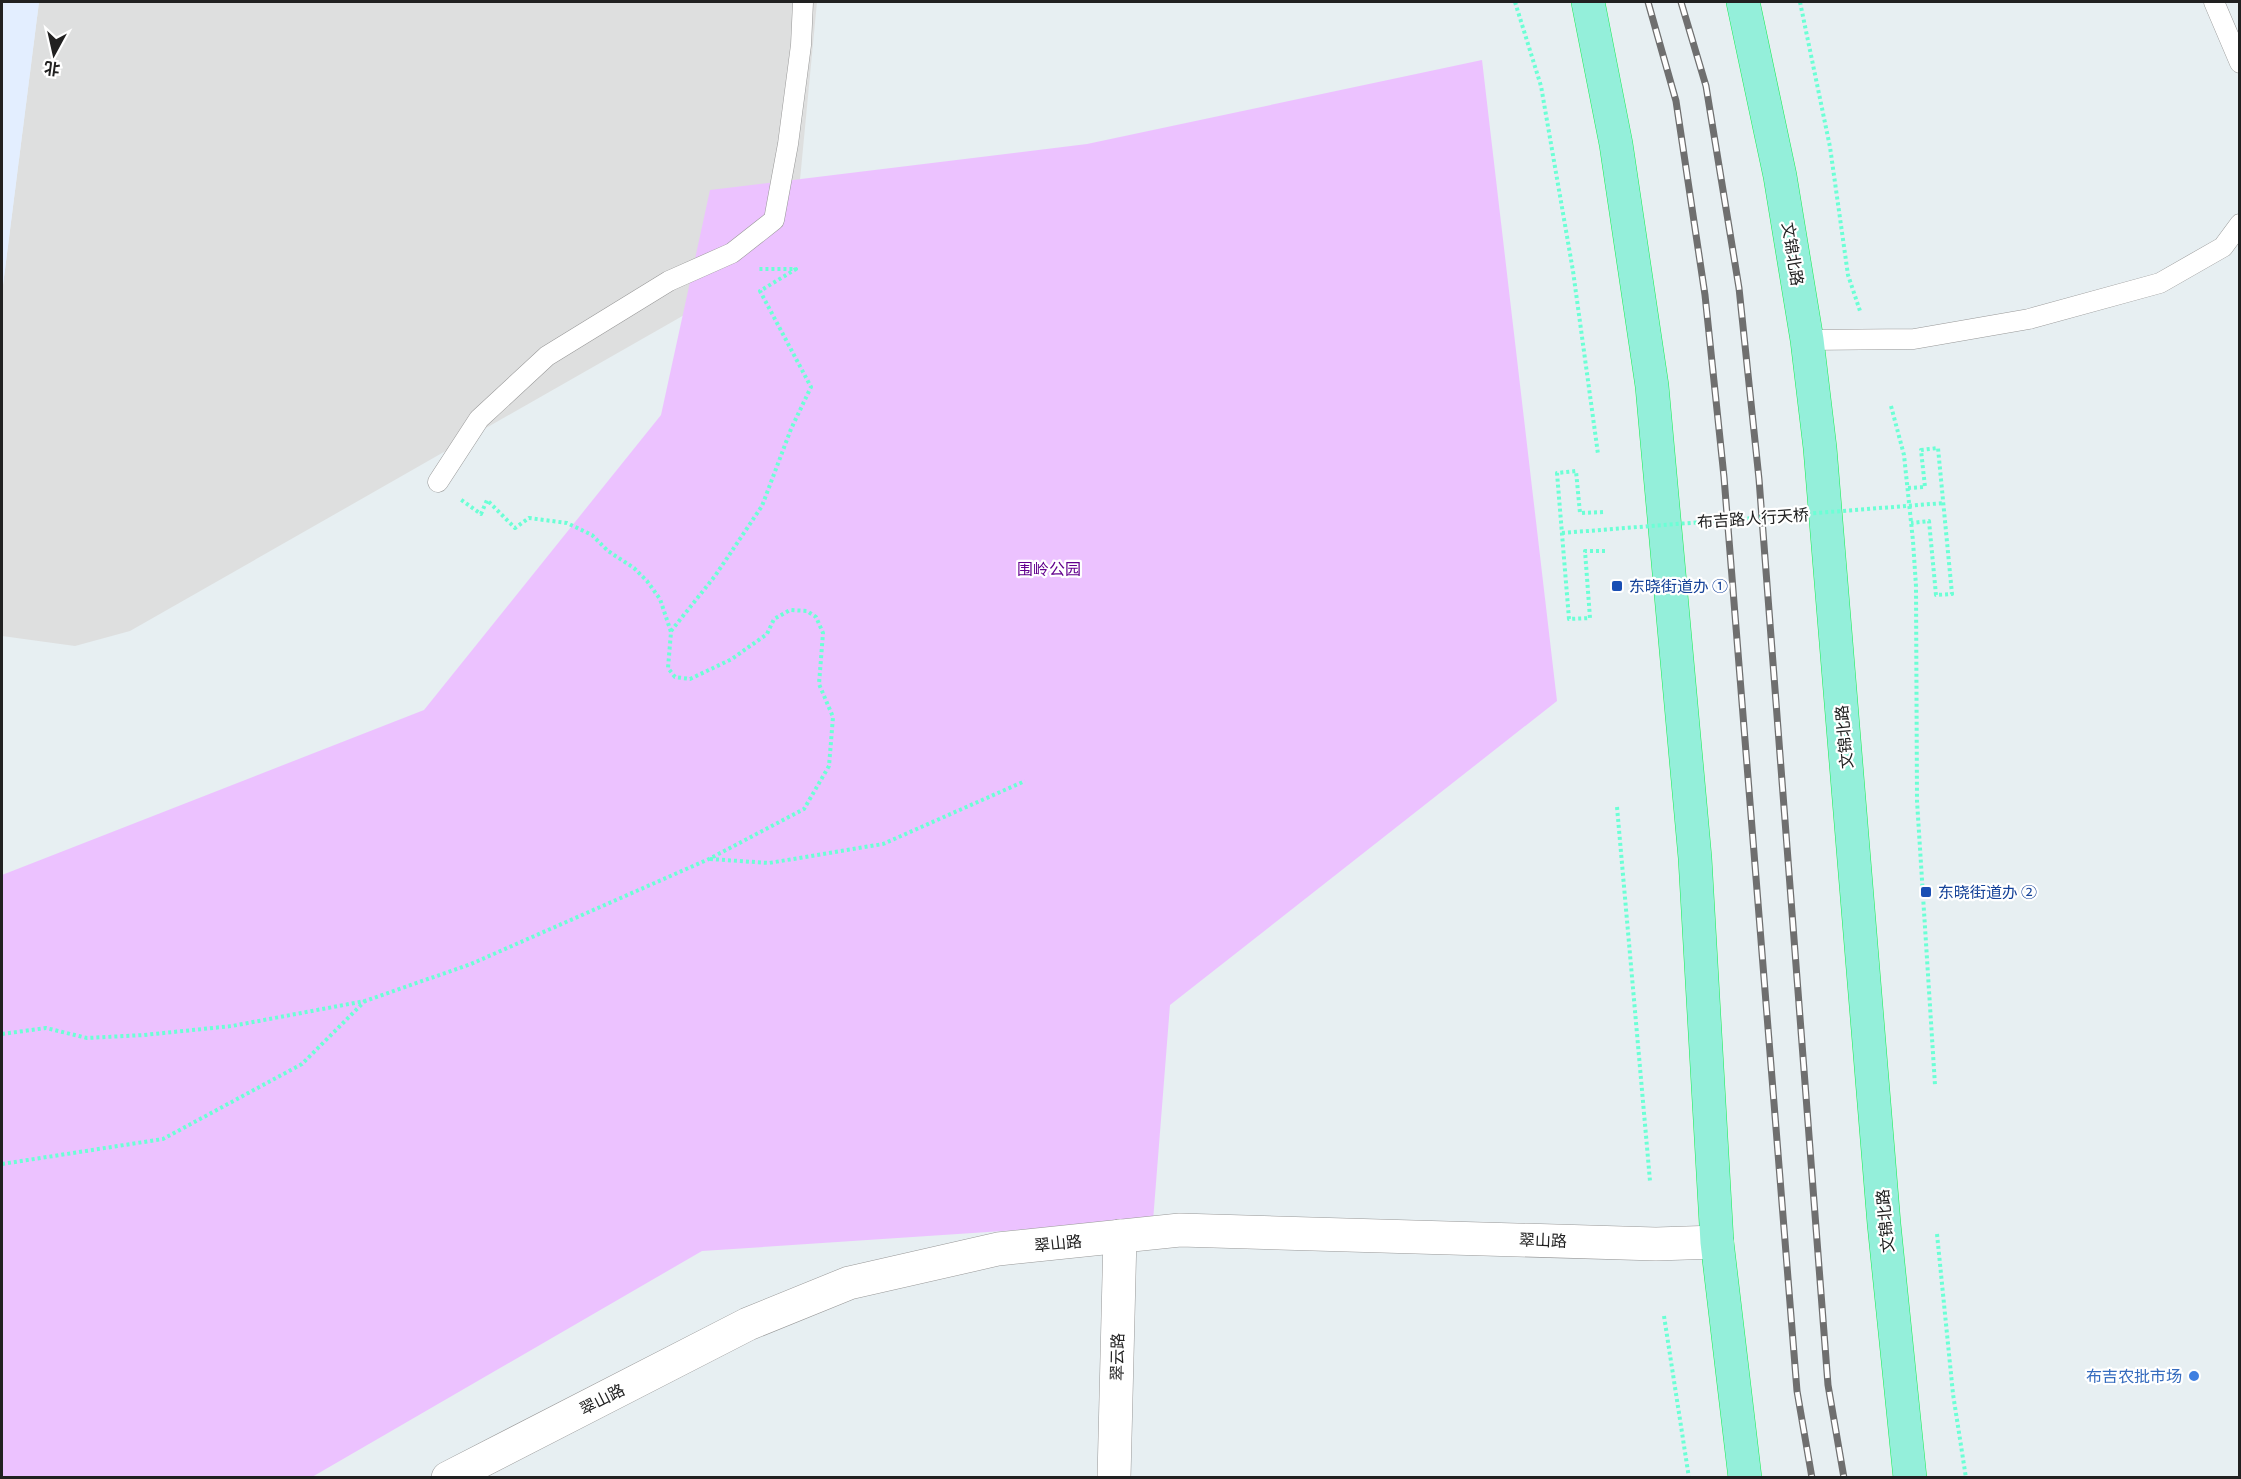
<svg xmlns="http://www.w3.org/2000/svg" width="2241" height="1479" viewBox="0 0 2241 1479" font-family="Commissioner,'Noto Sans SC',sans-serif">
	<style>
		.residential { fill: #dedfdf }
		.education { fill: #e3eeff }
		.park { fill: #ecc2ff }
		.lines { fill: none; stroke-linecap: round; stroke-linejoin: round }
		.service-casing { stroke: #989898; stroke-width: 21 }
		.tertiary-casing { stroke: #989898; stroke-width: 34 }
		.trunk-casing { stroke: #18ec51; stroke-width: 34 }
		.path { stroke: #6bffd5; stroke-width: 4; stroke-dasharray: 3 3; stroke-linecap: butt }
		.service { stroke: #fff; stroke-width: 20 }
		.tertiary { stroke: #fff; stroke-width: 33 }
		.trunk { stroke: #94efda; stroke-width: 33 }
		.rail-casing { stroke: #6f6f6f; stroke-width: 7 }
		.rail { stroke: #fff; stroke-width: 4.5; stroke-dasharray: 14; stroke-linecap: butt }
		.path-bridge { stroke: #6bffd5; stroke-width: 4; stroke-dasharray: 3 3; stroke-linecap: butt }
		.transit-dot { fill: #1a4fb4; stroke: #fff; stroke-width: 2 }
		.shop-dot { fill: #3f7fe0; stroke: #fff; stroke-width: 2 }
		.labels { text-anchor: middle; stroke-width: 4.5; stroke-linejoin: round; paint-order: stroke }
		.street-label { font-size: 16px; fill: #212121; stroke: #fff }
		.park-label { font-size: 16px; fill: #62018d; stroke: #fff }
		.transit-label { font-size: 16px; fill: #164399; stroke: #fff; text-anchor: start }
		.shop-label { font-size: 16px; fill: #366cbe; stroke: #fff; text-anchor: end }
	</style>
	<rect width="100%" height="100%" fill="#e7eff2"/>
	<path class="residential" d="M39,2H817L793,253L130,631L75,646L2,636V293Z"/>
	<path class="education" d="M2,2H39L2,293Z"/>
	<path class="park" d="M1482,60L1557,701L1170,1005L1153,1221L702,1251L312,1477L2,1478V875L424,710L661,415L710,190L1087,144Z"/>
	<g class="lines">
		<defs>
			<g id="service">
				<path d="M2214,2L2240,63"/>
				<path d="M1807,340L1914,339L2029,319L2160,283L2223,247L2240,224"/>
				<path d="M438,482L479,419L547,356L669,281L732,253L774,220L788,144L801,45L803,2"/>
			</g>
			<g id="tertiary">
				<path d="M448,1478L748,1324L849,1283L998,1249L1180,1230L1656,1244L1717,1242"/>
				<path d="M1114,1478L1120,1236"/>
			</g>
			<g id="trunk">
				<path d="M1588,2L1616,144L1652,386L1695,858L1717,1242L1745,1478"/>
				<path d="M1743,2L1780,176L1807,340L1820,448L1884,1224L1910,1478"/>
			</g>
		</defs>
		<use href="#service" class="service-casing"/>
		<use href="#tertiary" class="tertiary-casing"/>
		<use href="#trunk" class="trunk-casing"/>
		<g class="path">
			<path d="M1515,2L1541,86L1573,271L1598,454"/>
			<path d="M1800,2L1830,147L1848,275L1860,311"/>
			<path d="M1891,406L1904,455L1913,541L1916,586L1917,801L1935,1085"/>
			<path d="M1908,488L1925,487L1921,450L1938,448L1952,594L1936,595L1929,521L1911,523"/>
			<path d="M1603,512L1580,513L1576,471L1557,473L1569,619L1590,618L1585,551H1605"/>
			<path d="M671,631L715,576L762,506L791,429L811,387L760,291L796,269H757"/>
			<path d="M1617,807L1650,1181"/>
			<path d="M710,859L769,863L883,844L1025,781"/>
			<path d="M2,1034L46,1028L87,1038L144,1035L232,1026L365,1001L471,964L709,859L804,809L829,766L833,717L819,684L823,633L816,617L807,611L790,610L774,619L767,634L732,659L690,679L675,677L668,668L671,632L660,599L647,581L634,568L608,551L592,535L567,523L529,518L515,528L487,500L481,514L460,499"/>
			<path d="M2,1164L163,1139L302,1064L365,1001"/>
			<path d="M1937,1234L1953,1394L1966,1478"/>
			<path d="M1664,1316L1689,1478"/>
		</g>
		<use href="#service" class="service"/>
		<use href="#tertiary" class="tertiary"/>
		<use href="#trunk" class="trunk"/>
		<defs>
			<g id="rail">
				<path d="M1648,2L1676,101L1705,295L1724,477L1797,1391L1812,1478"/>
				<path d="M1681,2L1706,86L1739,288L1759,479L1828,1385L1844,1478"/>
			</g>
		</defs>
		<use href="#rail" class="rail-casing"/>
		<use href="#rail" class="rail"/>
		<path class="path-bridge" d="M1562,533L1944,503"/>
	</g>
	<g class="transit-dot">
		<rect x="1611" y="580" width="12" height="12" rx="3"/>
		<rect x="1920" y="886" width="12" height="12" rx="3"/>
	</g>
	<circle class="shop-dot" cx="2194" cy="1376" r="6"/>
	<g class="labels">
		<g class="street-label">
			<text transform="translate(1793 254) rotate(81)" y="6">文锦北路</text>
			<text transform="translate(1753 518) rotate(-4)" y="6">布吉路人行天桥</text>
			<text transform="translate(1844 737) rotate(-95)" y="6">文锦北路</text>
			<text transform="translate(1885 1221) rotate(-95)" y="6">文锦北路</text>
			<text transform="translate(1543 1240) rotate(2)" y="6">翠山路</text>
			<text transform="translate(1058 1243) rotate(-6)" y="6">翠山路</text>
			<text transform="translate(1117 1357) rotate(-89)" y="6">翠云路</text>
			<text transform="translate(602 1399) rotate(-27)" y="6">翠山路</text>
		</g>
		<g class="park-label">
			<text x="1049" y="575">围岭公园</text>
		</g>
		<g class="transit-label">
			<text x="1629" y="592">东晓街道办 ①</text>
			<text x="1938" y="898">东晓街道办 ②</text>
		</g>
		<g class="shop-label">
			<text x="2182" y="1382">布吉农批市场</text>
		</g>
	</g>
	<rect width="2241" height="1479" fill="none" stroke="#212121" stroke-width="6"/>
	<g transform="translate(54 54) rotate(188)" stroke="#ffffff" stroke-width="4.5" paint-order="stroke">
	<path d="M0-4.5L10 22L0 15L-10 22Z" fill="#212121"/>
	<text y="-9" font-size="16" font-weight="bold" text-anchor="middle" fill="#212121">北</text>
	</g>
</svg>
